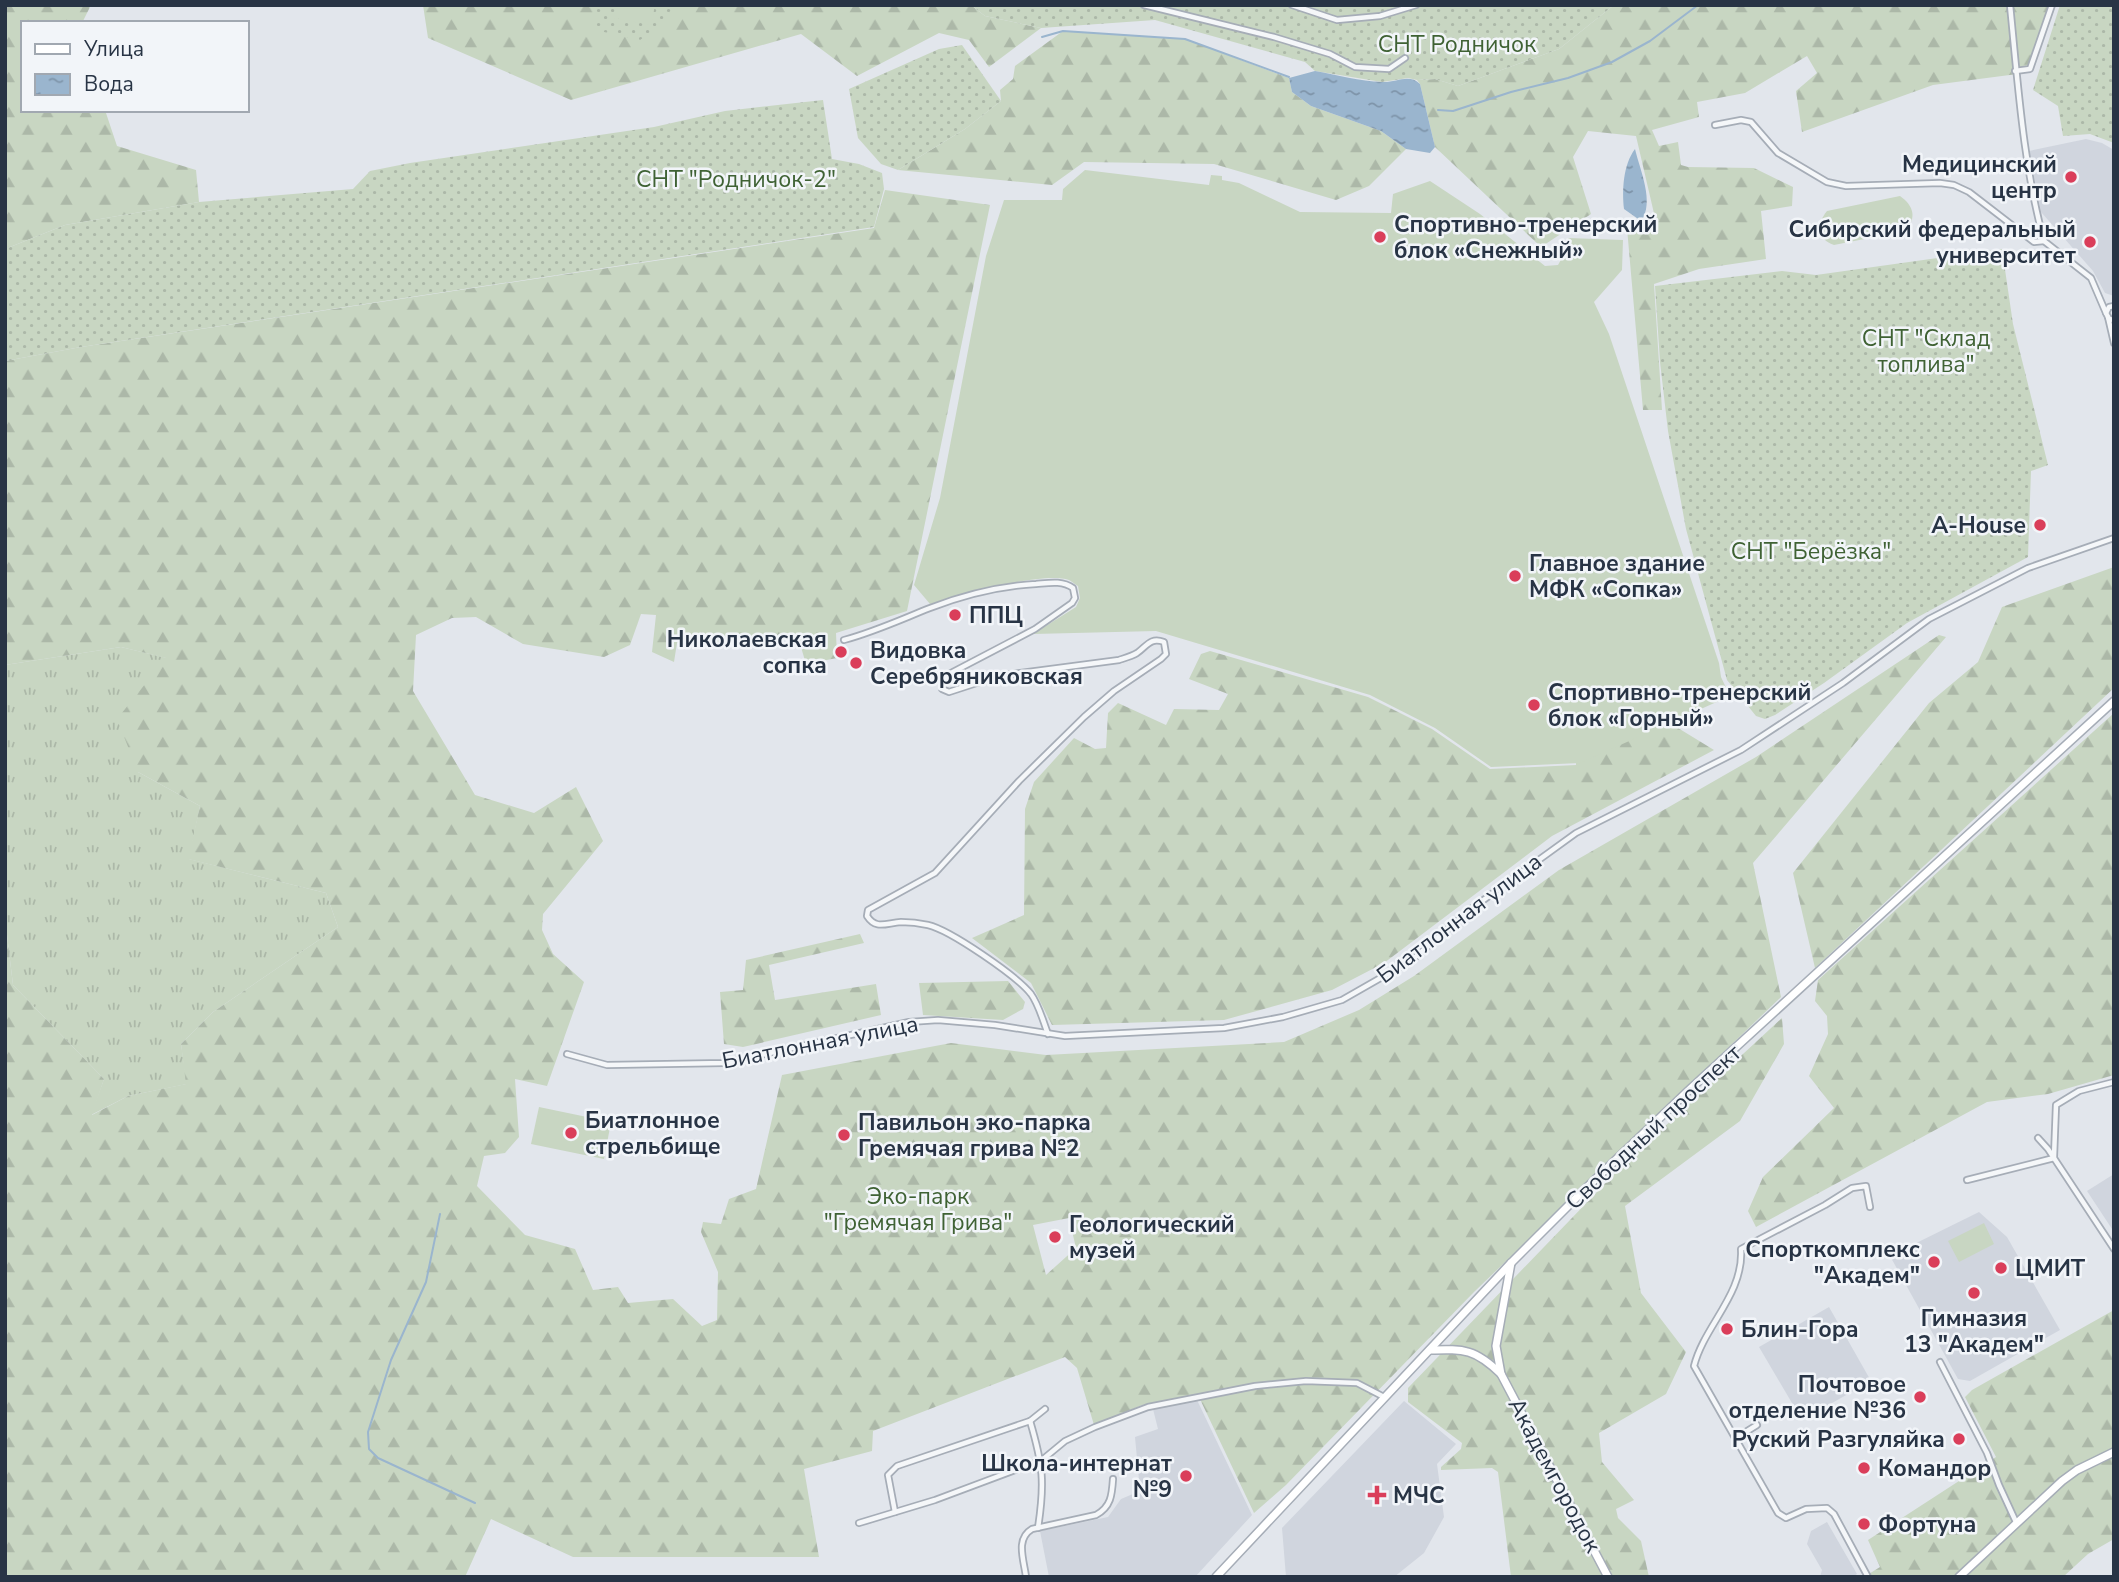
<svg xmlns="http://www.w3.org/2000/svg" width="2119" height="1582" viewBox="0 0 2119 1582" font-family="'Nunito Sans',sans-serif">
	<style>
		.built { fill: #d0d5de }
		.grass { fill: url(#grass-tufts) }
		.forest { fill: url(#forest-firs); fill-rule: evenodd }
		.garden { fill: url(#garden-dots) }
		.pitch { fill: #c8d6c2 }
		.water { fill: url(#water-ripples) }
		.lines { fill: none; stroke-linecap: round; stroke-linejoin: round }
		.stream { stroke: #9ab5ce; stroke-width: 2 }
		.minor-casing { stroke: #a6adb7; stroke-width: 8 }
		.secondary-casing { stroke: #a6adb7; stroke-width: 10 }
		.minor { stroke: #f5f7f9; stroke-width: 4.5 }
		.secondary { stroke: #fff; stroke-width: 7 }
		.poi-dot { fill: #da3e5a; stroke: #f2f5f9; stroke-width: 2.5 }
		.labels { text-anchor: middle; stroke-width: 5; stroke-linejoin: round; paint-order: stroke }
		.park-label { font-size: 23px; fill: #3f6234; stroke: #f2f5f9 }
		.poi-label { font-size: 23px; font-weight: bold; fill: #283445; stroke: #f2f5f9; text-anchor: start }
		.street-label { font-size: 23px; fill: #283445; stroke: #f2f5f9 }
	</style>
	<defs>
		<pattern id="grass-tufts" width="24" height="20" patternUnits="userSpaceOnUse" patternTransform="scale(1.75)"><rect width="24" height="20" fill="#c8d6c2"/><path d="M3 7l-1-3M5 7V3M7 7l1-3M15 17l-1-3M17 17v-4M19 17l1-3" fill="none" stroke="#acb8a8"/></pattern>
		<pattern id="forest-firs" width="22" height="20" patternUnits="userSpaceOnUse" patternTransform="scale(1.75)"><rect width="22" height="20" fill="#c8d6c2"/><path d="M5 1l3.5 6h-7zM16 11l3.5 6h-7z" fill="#acb8a8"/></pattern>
		<pattern id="garden-dots" width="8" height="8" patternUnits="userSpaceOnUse" patternTransform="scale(1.75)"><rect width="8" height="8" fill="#c8d6c2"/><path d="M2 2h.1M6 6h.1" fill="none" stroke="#acb8a8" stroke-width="1.8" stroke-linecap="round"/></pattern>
		<pattern id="water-ripples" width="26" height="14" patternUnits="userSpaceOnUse" patternTransform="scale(1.75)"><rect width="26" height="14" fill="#9ab5ce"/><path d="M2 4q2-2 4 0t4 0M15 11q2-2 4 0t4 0" fill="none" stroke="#7e94a9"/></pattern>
	</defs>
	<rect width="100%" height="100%" fill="#e2e6ec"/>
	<g class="built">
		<path d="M2086,139L2102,143L2114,150V296L2105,293L2093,271L2041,212L2029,151Z"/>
		<path d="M2114,1174V1232L2087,1191Z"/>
		<path d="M1979,1212L2007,1237L2060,1330L1970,1381L1958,1379L1890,1256Z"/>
		<path d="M1829,1307L1871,1381L1802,1420L1759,1347Z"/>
		<path d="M1197,1400L1252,1515L1195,1577H1049L1040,1531L1108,1517L1121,1499L1140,1491L1135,1437L1158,1429L1153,1409Z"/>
		<path d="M1404,1401L1456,1444L1437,1464L1444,1517L1424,1553L1394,1577H1286L1282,1528Z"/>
		<path d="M1827,1522L1857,1574L1852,1577H1820L1822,1570L1807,1544L1811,1531Z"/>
	</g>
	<path class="grass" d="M121,647L167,658L138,772L200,806L189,859L326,893L338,927L213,1012L181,1044L187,1084L128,1096L91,1115L104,1079L13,985L5,918V665Z"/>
	<g class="forest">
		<path d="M5,5H91L82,23H23V110H105L117,146L196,170L199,202L65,225L5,249Z"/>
		<path d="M423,5H971L985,16L1041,28L989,67L969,40L939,33L857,76L801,34L571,100L428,38Z"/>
		<path d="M1614,5H2056L2032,70L2025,73L1933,85L1802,132L1796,91L1817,73L1807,56L1745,93L1697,102L1699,117L1652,130L1659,146L1678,142L1681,165L1688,167L1754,168L1793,187L1792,206L1761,211L1766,259L1699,269L1654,284L1662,410H1643L1627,228L1656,222L1636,136L1588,131L1573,157L1591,214L1541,247L1435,147L1420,84L1417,80L1435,79L1458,86L1559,49Z"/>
		<path d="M1063,31L1185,39L1289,78L1292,92L1311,106L1381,131L1406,149L1369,186L1336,200L1214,164L1084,162L1052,185L898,170L965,129L1001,101L1000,90L1013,79L1015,66Z"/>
		<path d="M885,190L990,205L907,611L836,633L837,658L806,664L798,637L745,644L677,643L674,662L652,652L656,615L641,614L630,645L604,657L523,644L476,617L452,618L416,635L413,691L475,795L534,813L576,787L603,841L543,914L542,930L553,954L584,982L547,1086L515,1079L519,1137L505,1153L484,1156L477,1186L525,1235L575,1249L593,1290L618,1287L628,1303L673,1299L702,1326L717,1320L718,1272L701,1232L703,1222L721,1224L729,1199L756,1189L782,1075L951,1043L1046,1055L1284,1042L1359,1010L1414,976L1559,870L1756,757L1939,635L1946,637L1753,863L1781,997L1474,1292L1286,1485L1254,1513L1198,1395L1142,1405L1094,1425L1077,1368L1065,1357L873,1431L872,1451L804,1469L819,1557H573L491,1519L465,1577H5V918L13,985L104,1079L92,1115L128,1096L186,1084L181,1044L213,1012L338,927L326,893L188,859L200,806L138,772L117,719L166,658L121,647L5,665V361L81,347L874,228ZM1069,1218L1076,1248L1046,1275L1033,1225Z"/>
		<path d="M2114,567V688L1815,968L1793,873L1929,703L1978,662L2002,607Z"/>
		<path d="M1210,651L1368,697L1432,729L1490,769L1576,765L1575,665L1714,750L1552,836L1384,963L1332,990L1224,1020L1052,1025L1031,983L972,938L1024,915L1025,809L1034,782L1074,738L1095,749L1106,748L1108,713L1118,703L1166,725L1174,709L1219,710L1228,694L1189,679L1201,654Z"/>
		<path d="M2114,713V1075L2048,1094L1987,1102L1756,1227L1748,1211L1763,1177L1834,1108L1809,1076L1828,1034L1827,1016L1815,1001L1818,980Z"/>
		<path d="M860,934L864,943L769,965L775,1000L876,984L881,1015L743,1047L724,1044L720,992L743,990L746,960Z"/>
		<path d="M1008,981L1025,1002L1023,1009L1003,1020L923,1015L919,983Z"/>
		<path d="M1782,1018L1784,1044L1740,1121L1625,1206L1641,1293L1686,1352L1666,1394L1599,1433L1602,1462L1634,1500L1616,1509L1618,1518L1641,1541L1649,1577H1511L1498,1472L1492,1468L1441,1470V1467L1461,1449L1462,1443L1408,1402V1388L1622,1166Z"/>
		<path d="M2114,1310V1539L2088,1554L2063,1577H1864L1880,1567L1868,1540L1996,1457L1965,1397L1972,1390Z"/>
	</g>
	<g class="garden">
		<path d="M596,5H675L658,27L640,40L595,30Z"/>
		<path d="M971,5H1614L1559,49L1458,86L1435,79L1417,80L1408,78L1382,82L1315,71L1305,62L1155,20L1041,28L985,16Z"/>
		<path d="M2060,5H2114V143L2090,134L2063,136L2058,106L2033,90Z"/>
		<path d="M962,45L1001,101L965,129L898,170L881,164L858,138L849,89L939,49Z"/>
		<path d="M823,100L832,159L859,164L882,173L884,189L874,227L81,347L5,361V249L65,225L199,202L353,189L370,171L410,163L654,127L725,111Z"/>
		<path d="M2002,249L2013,324L2048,465L2031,471L2028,557L1907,623L1824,683L1775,715L1765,719L1756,716L1727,680L1686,529L1668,431L1660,362L1655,286L1782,271L1816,275Z"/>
	</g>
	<g class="pitch">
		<path d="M616,5H655L651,25L614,18Z"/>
		<path d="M1085,170L1209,185L1211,175L1222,176V180L1239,183L1300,212L1391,213L1393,194L1430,181L1480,214L1545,266L1558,265L1563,256L1568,238L1623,240L1622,270L1594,302L1609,334L1719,663L1721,677L1730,696L1580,763L1491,767L1435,728L1370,695L1156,631L1033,634L1076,607L1080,598L1078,586C1076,585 1071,581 1069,580C1041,571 960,596 930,604L914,585L940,498L986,256L1004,200H1062L1063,189Z"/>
		<path d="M1900,196C1914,206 1917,218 1905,231L1834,245C1816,239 1817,223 1827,211Z"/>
		<path d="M539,1107L611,1122L604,1159L531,1144Z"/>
		<path d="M1984,1223L1994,1244L1959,1262L1948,1241Z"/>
	</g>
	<g class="water">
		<path d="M1315,71C1337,75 1360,81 1382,82C1396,83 1409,73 1420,84L1435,147L1430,153L1406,149L1381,131L1311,106L1292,92L1289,78Z"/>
		<path d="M1635,149C1640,170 1655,203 1641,221L1624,209C1622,190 1623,165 1635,149Z"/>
	</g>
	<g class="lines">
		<g class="stream">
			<path d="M1042,37L1063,31L1185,39L1289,77"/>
			<path d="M1438,110L1453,111L1511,92L1568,78L1612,62L1650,41L1698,5"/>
			<path d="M440,1214L426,1282L391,1360L368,1432L369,1449L378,1458L475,1503"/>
		</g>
		<defs>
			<g id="minor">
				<path d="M1144,5L1274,37L1330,54L1355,67L1389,69L1405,58"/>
				<path d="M1292,5L1337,20L1380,16L1416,5"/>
				<path d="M2010,5C2018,84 2023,164 2044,241L2091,278L2106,313"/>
				<path d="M2015,71L2030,69L2052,5"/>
				<path d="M1715,125L1741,120L1751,122L1778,153L1827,182L1846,186L1940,183L1954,185L1969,192L2034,242L2044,241"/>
				<path d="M2114,306L2109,307L2106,313L2109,319L2114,320"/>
				<path d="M2108,317L2114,343"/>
				<path d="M844,640C874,632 902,619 930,608C964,595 1001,586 1036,584C1048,583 1062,580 1073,588L1075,598L1072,603L1035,629L949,674L944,680L942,689L949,692L998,676L1119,660C1125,658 1132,656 1137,653C1147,646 1150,637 1164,642L1166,654L1161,659L1114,691L1084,717L1019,781L935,873L868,910L867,916C876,930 886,923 901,922C909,922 919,923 928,925C950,930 1017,976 1031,994C1039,1005 1043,1021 1048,1034"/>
				<path d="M567,1054L607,1065L725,1063L909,1022L938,1020L995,1025L1065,1036L1224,1028L1283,1017L1342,1000L1412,960L1471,909L1576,833L1741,750L1843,683L1929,619L2028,568L2114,538"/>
				<path d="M2038,1138L2048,1149L2114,1249"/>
				<path d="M2054,1157L2056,1105L2079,1091L2114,1082"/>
				<path d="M1967,1180L2054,1158"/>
				<path d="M1940,1362L1987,1453L1999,1485L2016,1522"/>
				<path d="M1030,1421C1043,1465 1045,1482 1038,1528"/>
				<path d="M1736,1438L1757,1425"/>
				<path d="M895,1512L888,1475L897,1466L1030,1421L1045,1409"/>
				<path d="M859,1523L935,1500L1042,1460L1065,1441L1095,1427L1148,1407L1255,1386L1306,1381L1357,1383L1384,1397"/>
				<path d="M1026,1577C1024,1560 1015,1539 1032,1529L1096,1515C1111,1507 1112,1495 1113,1479"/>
				<path d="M1868,1577L1834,1514L1827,1508L1806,1509L1786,1518L1778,1513L1694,1366C1704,1326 1744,1294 1741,1249L1825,1205L1852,1188L1866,1186L1870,1207"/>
			</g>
			<g id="secondary">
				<path d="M1511,1263L1496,1346L1501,1374L1608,1577"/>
				<path d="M1430,1350C1465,1349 1475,1349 1501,1374"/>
				<path d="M1216,1577L1511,1263L1583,1191L1688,1091L2114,701"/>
				<path d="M1959,1577L2062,1481L2077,1470L2114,1452"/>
			</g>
		</defs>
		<use href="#minor" class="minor-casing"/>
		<use href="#secondary" class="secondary-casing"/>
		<use href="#minor" class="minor"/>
		<use href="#secondary" class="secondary"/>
	</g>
	<g class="poi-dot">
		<circle cx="2071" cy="177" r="7"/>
		<circle cx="1380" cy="237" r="7"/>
		<circle cx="2090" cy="242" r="7"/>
		<circle cx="2040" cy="525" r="7"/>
		<circle cx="1515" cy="576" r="7"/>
		<circle cx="955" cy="615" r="7"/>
		<circle cx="841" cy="652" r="7"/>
		<circle cx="856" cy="663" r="7"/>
		<circle cx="1534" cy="705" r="7"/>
		<circle cx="571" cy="1133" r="7"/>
		<circle cx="844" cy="1135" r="7"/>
		<circle cx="1055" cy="1237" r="7"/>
		<circle cx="1934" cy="1262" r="7"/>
		<circle cx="2001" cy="1268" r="7"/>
		<circle cx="1974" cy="1293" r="7"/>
		<circle cx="1727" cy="1329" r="7"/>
		<circle cx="1920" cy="1397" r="7"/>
		<circle cx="1959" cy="1439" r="7"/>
		<circle cx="1864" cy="1468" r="7"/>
		<circle cx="1186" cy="1476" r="7"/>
		<path d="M1373.5 1484.5h7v7h7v7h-7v7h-7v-7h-7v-7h7z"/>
		<circle cx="1864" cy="1524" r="7"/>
	</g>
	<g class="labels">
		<g class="park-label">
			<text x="1457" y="52">СНТ Родничок</text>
			<text x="736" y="187">СНТ "Родничок-2"</text>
			<text x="1926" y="346">СНТ "Склад<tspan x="1926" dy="26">топлива"</tspan></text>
			<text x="1811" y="559">СНТ "Берёзка"</text>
			<text x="918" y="1204">Эко-парк<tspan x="918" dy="26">"Гремячая Грива"</tspan></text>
		</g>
		<g class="poi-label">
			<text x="2057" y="172" text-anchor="end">Медицинский<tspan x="2057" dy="26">центр</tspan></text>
			<text x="1394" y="232">Спортивно-тренерский<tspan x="1394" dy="26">блок «Снежный»</tspan></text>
			<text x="2076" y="237" text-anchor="end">Сибирский федеральный<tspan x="2076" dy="26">университет</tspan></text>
			<text x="2026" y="533" text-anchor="end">A-House</text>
			<text x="1529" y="571">Главное здание<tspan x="1529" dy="26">МФК «Сопка»</tspan></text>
			<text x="969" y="623">ППЦ</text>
			<text x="827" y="647" text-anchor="end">Николаевская<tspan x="827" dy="26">сопка</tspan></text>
			<text x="870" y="658">Видовка<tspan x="870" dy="26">Серебряниковская</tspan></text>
			<text x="1548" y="700">Спортивно-тренерский<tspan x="1548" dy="26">блок «Горный»</tspan></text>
			<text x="585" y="1128">Биатлонное<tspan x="585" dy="26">стрельбище</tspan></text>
			<text x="858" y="1130">Павильон эко-парка<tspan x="858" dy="26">Гремячая грива №2</tspan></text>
			<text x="1069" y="1232">Геологический<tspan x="1069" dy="26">музей</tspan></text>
			<text x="1920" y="1257" text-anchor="end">Спорткомплекс<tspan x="1920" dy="26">"Академ"</tspan></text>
			<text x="2015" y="1276">ЦМИТ</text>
			<text x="1974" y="1326" text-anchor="middle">Гимназия<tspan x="1974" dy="26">13 "Академ"</tspan></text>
			<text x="1741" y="1337">Блин-Гора</text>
			<text x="1906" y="1392" text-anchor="end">Почтовое<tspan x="1906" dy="26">отделение №36</tspan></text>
			<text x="1945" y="1447" text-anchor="end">Руский Разгуляйка</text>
			<text x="1172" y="1471" text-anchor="end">Школа-интернат<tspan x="1172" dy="26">№9</tspan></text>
			<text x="1878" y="1476">Командор</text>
			<text x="1393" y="1503">МЧС</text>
			<text x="1878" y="1532">Фортуна</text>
		</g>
		<g class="street-label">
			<text transform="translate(1459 918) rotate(-37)" y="8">Биатлонная улица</text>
			<text transform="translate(820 1042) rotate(-11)" y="8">Биатлонная улица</text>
			<text transform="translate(1653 1127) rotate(-43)" y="8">Свободный проспект</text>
			<text transform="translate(1555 1475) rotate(62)" y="8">Академгородок</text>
		</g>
	</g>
	<rect width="2119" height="1582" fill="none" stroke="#283445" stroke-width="14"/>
	<rect x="21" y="21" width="228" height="91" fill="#f2f5f9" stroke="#a1a8b1" stroke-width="2"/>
	<rect x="35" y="44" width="35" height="10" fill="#ffffff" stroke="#a1a8b1" stroke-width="2"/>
	<text x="84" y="56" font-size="21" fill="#283445">Улица</text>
	<rect x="35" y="74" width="35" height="21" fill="url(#water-ripples)" stroke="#a1a8b1" stroke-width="2"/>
	<text x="84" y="91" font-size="21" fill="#283445">Вода</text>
</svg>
